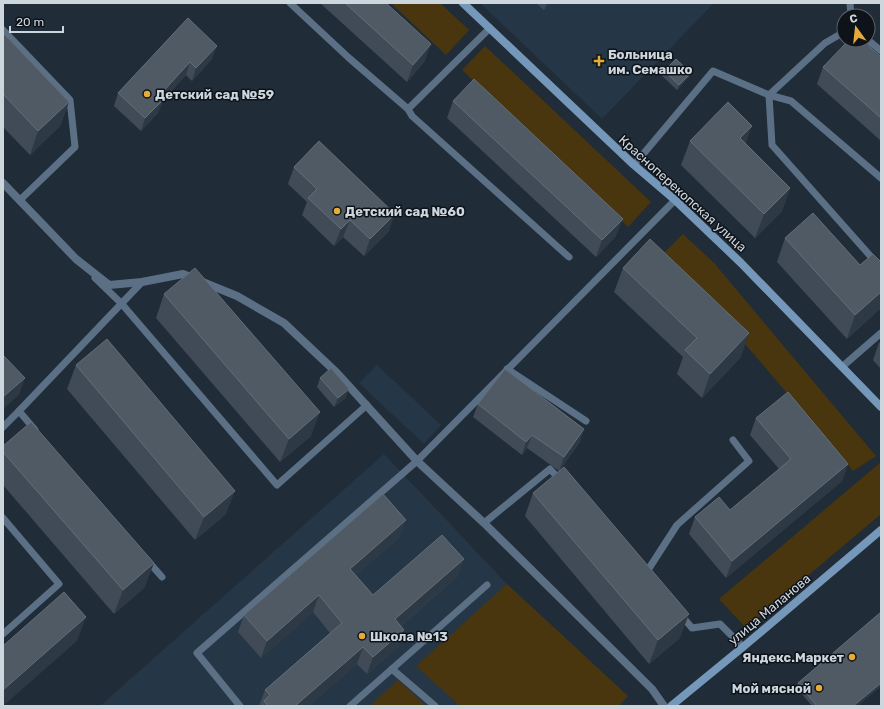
<svg xmlns="http://www.w3.org/2000/svg" width="884" height="709" viewBox="0 0 884 709" font-family="Rubik,sans-serif">
	<style>
		.built { fill: #253646 }
		.green { fill: #4a360e }
		.lines { fill: none; stroke-linecap: round; stroke-linejoin: round }
		.lane { stroke: #5b7085; stroke-width: 7 }
		.street { stroke: #5b7085; stroke-width: 8 }
		.secondary { stroke: #7597b9; stroke-width: 8 }
		.wall { fill: #404b57 }
		.shaded-wall { fill: #2d3944 }
		.building { fill: #4f5a65; stroke: #636e78 }
		.poi-dot { fill: #e7ac36; stroke: #0e1319; stroke-width: 1.5 }
		.labels { text-anchor: middle; stroke-width: 3; stroke-linejoin: round; paint-order: stroke }
		.poi-label { font-size: 13px; font-weight: bold; fill: #ced6dd; stroke: #0e1319; text-anchor: start }
		.street-label { font-size: 13px; fill: #ced6dd; stroke: #0e1319 }
	</style>
	<rect width="100%" height="100%" fill="#202c37"/>
	<g class="built">
		<path d="M480,3H714L602,119Z"/>
		<path d="M377,365L441,425L424,444L359,383Z"/>
		<path d="M384,454L507,584L628,696L619,706H100Z"/>
	</g>
	<g class="green">
		<path d="M391,3H440L469,30L446,55Z"/>
		<path d="M485,46L651,202L628,227L462,70Z"/>
		<path d="M683,234L714,263L876,456L853,471L695,285L664,253Z"/>
		<path d="M881,462V514L746,628L719,599Z"/>
		<path d="M507,584L628,696L619,706H460L416,666Z"/>
		<path d="M398,680L426,706H370Z"/>
	</g>
	<g class="lines">
		<g class="lane">
			<path d="M290,3L349,58L408,109L490,28"/>
			<path d="M850,3L851,16"/>
			<path d="M3,30L70,100L75,147L20,200"/>
			<path d="M868,40L881,51"/>
			<path d="M408,109L412,116L569,257"/>
			<path d="M634,165L713,71L769,95L825,43L844,32"/>
			<path d="M881,178L791,101L769,95L772,145L881,268"/>
			<path d="M95,278L121,303L277,485L367,405"/>
			<path d="M843,366L881,333"/>
			<path d="M507,369L586,421"/>
			<path d="M3,427L19,411"/>
			<path d="M35,430L19,411L142,282"/>
			<path d="M3,518L59,584L3,634"/>
			<path d="M484,523L550,469L561,481"/>
			<path d="M147,560L162,577"/>
			<path d="M646,573L677,525L749,461L733,440"/>
			<path d="M681,615L692,628L720,624L743,647"/>
			<path d="M392,669L435,706"/>
			<path d="M240,706L197,653L417,461L675,200"/>
			<path d="M350,706L487,585"/>
		</g>
		<path class="street" d="M3,183L76,259L109,285L142,282L183,274L237,296L284,323L337,373L417,461L484,523L652,689L664,706"/>
		<g class="secondary">
			<path d="M463,3L634,165L675,200L741,263L881,407"/>
			<path d="M671,706L743,647L881,530"/>
		</g>
	</g>
	<g class="wall">
		<path d="M320,3H386L425,61L407,82Z"/>
		<path d="M536,3H551L544,10Z"/>
		<path d="M188,18L212,59L192,81L186,75L163,100L158,113L141,131L114,106L118,93Z"/>
		<path d="M3,33L69,102L60,126L30,155L3,127Z"/>
		<path d="M881,57V141L817,84L823,67Z"/>
		<path d="M664,71L689,77L677,90L662,76Z"/>
		<path d="M453,101L616,236L596,257L447,118Z"/>
		<path d="M690,141L746,144L790,188L782,211L755,238L681,165Z"/>
		<path d="M294,167L389,231L364,256L343,237L334,246L302,215L307,202L288,184Z"/>
		<path d="M785,238L860,265L881,262V308L847,339L777,262Z"/>
		<path d="M623,268L741,357L702,398L677,374L683,357L614,292Z"/>
		<path d="M164,294L311,436L280,462L156,318Z"/>
		<path d="M881,341V369L873,360L879,343Z"/>
		<path d="M76,365L226,514L195,540L67,389Z"/>
		<path d="M320,378L346,398L334,407L317,387Z"/>
		<path d="M478,404L580,442L559,471L527,448L522,455L473,417Z"/>
		<path d="M756,418L848,464L842,481L726,578L689,534L695,517L730,510L779,469L750,435Z"/>
		<path d="M3,446L145,587L114,614L3,485Z"/>
		<path d="M533,493L680,638L649,664L525,516Z"/>
		<path d="M400,537L356,575L373,595L458,576L401,626L404,630L398,647L367,674L357,664L308,706H259L265,690L330,633L313,612L261,658L238,632L244,615Z"/>
		<path d="M798,683L881,686L857,706H812L796,687Z"/>
	</g>
	<g class="shaded-wall">
		<path d="M547,3H551L544,10Z"/>
		<path d="M431,44L425,61L407,82L413,65Z"/>
		<path d="M217,46L212,59L192,81L196,68Z"/>
		<path d="M190,62L186,75L154,109L159,96Z"/>
		<path d="M691,73L689,77L677,90L679,85Z"/>
		<path d="M163,100L158,113L141,131L145,118Z"/>
		<path d="M69,102L60,126L30,155L38,131Z"/>
		<path d="M752,126L744,149L740,138Z"/>
		<path d="M790,188L782,211L755,238L764,214Z"/>
		<path d="M395,214L389,231L364,256L370,239Z"/>
		<path d="M623,219L616,236L596,257L602,240Z"/>
		<path d="M350,220L343,237L334,246L341,229Z"/>
		<path d="M881,292V308L847,339L855,315Z"/>
		<path d="M749,333L741,357L702,398L710,374Z"/>
		<path d="M25,378L19,395L3,409V397Z"/>
		<path d="M349,389L346,398L334,407L338,398Z"/>
		<path d="M320,412L311,436L280,462L289,439Z"/>
		<path d="M584,429L580,442L559,471L564,457Z"/>
		<path d="M532,435L527,448L522,455L526,442Z"/>
		<path d="M848,464L842,481L726,578L732,561Z"/>
		<path d="M235,491L226,514L195,540L204,517Z"/>
		<path d="M406,520L400,537L344,586L350,569Z"/>
		<path d="M464,559L458,576L389,636L395,619Z"/>
		<path d="M154,563L145,587L114,614L123,590Z"/>
		<path d="M319,595L313,612L261,658L267,641Z"/>
		<path d="M689,614L680,638L649,664L658,640Z"/>
		<path d="M86,617L77,641L3,706V690Z"/>
		<path d="M404,630L398,647L367,674L373,657Z"/>
		<path d="M363,647L357,664L308,706H295Z"/>
		<path d="M881,683V686L857,706H853Z"/>
	</g>
	<g class="building">
		<path d="M345,3H386L431,44L413,65Z"/>
		<path d="M188,18L217,46L196,68L190,62L159,96L163,100L145,118L118,93Z"/>
		<path d="M3,33L69,102L38,131L3,94Z"/>
		<path d="M849,40H862L881,57V118L823,67Z"/>
		<path d="M676,59L691,73L679,85L664,71Z"/>
		<path d="M474,79L623,219L602,240L453,101Z"/>
		<path d="M728,102L752,126L740,138L790,188L764,214L690,141Z"/>
		<path d="M319,141L395,214L370,239L350,220L341,229L308,198L317,189L294,167Z"/>
		<path d="M813,213L860,265L873,254L881,262V292L855,315L785,238Z"/>
		<path d="M650,239L749,333L710,374L685,350L697,338L623,268Z"/>
		<path d="M195,268L320,412L289,439L164,294Z"/>
		<path d="M107,339L235,491L204,517L76,365Z"/>
		<path d="M3,355L25,378L3,397Z"/>
		<path d="M331,368L349,389L338,398L320,378Z"/>
		<path d="M505,369L584,429L564,457L532,435L526,442L478,404Z"/>
		<path d="M788,392L848,464L732,561L695,517L719,497L730,510L791,459L756,418Z"/>
		<path d="M31,422L154,563L123,590L3,452V446Z"/>
		<path d="M564,467L689,614L658,640L533,493Z"/>
		<path d="M383,494L406,520L350,569L373,595L442,535L464,559L395,619L404,630L373,657L363,647L295,706H279L278,705L277,706H268L264,701L270,695L265,690L342,623L319,595L267,641L244,615Z"/>
		<path d="M64,592L86,617L3,690V646Z"/>
		<path d="M881,612V683L853,706H817L798,683Z"/>
	</g>
	<g class="poi-dot">
		<path d="M597 55h4v4h4v4h-4v4h-4v-4h-4v-4h4z"/>
		<circle cx="147" cy="94" r="4"/>
		<circle cx="337" cy="211" r="4"/>
		<circle cx="362" cy="636" r="4"/>
		<circle cx="852" cy="657" r="4"/>
		<circle cx="819" cy="688" r="4"/>
	</g>
	<g class="labels">
		<g class="poi-label">
			<text x="608" y="59">Больница<tspan x="608" dy="15">им. Семашко</tspan></text>
			<text x="155" y="99">Детский сад №59</text>
			<text x="345" y="216">Детский сад №60</text>
			<text x="370" y="641">Школа №13</text>
			<text x="844" y="662" text-anchor="end">Яндекс.Маркет</text>
			<text x="811" y="693" text-anchor="end">Мой мясной</text>
		</g>
		<g class="street-label">
			<text transform="translate(683 193) rotate(42)" y="5">Красноперекопская улица</text>
			<text transform="translate(769 609) rotate(-40)" y="5">улица Маланова</text>
		</g>
	</g>
	<rect width="884" height="709" fill="none" stroke="#ced6dd" stroke-width="8"/>
	<g transform="translate(856 28) rotate(345)"><circle r="19" fill="#0e1319" stroke="#5b6167"/>
	<path d="M0-3L7 15L0 10L-7 15Z" fill="#e7ac36"/>
	<text y="-6" font-size="11" font-weight="bold" text-anchor="middle" fill="#ced6dd">С</text>
	</g>
	<path d="M10 26v6h53v-6" fill="none" stroke="#ced6dd" stroke-width="2"/>
	<text x="16" y="26" font-size="12" fill="#ced6dd" stroke="#0e1319" stroke-width="3" paint-order="stroke">20 m</text>
</svg>
